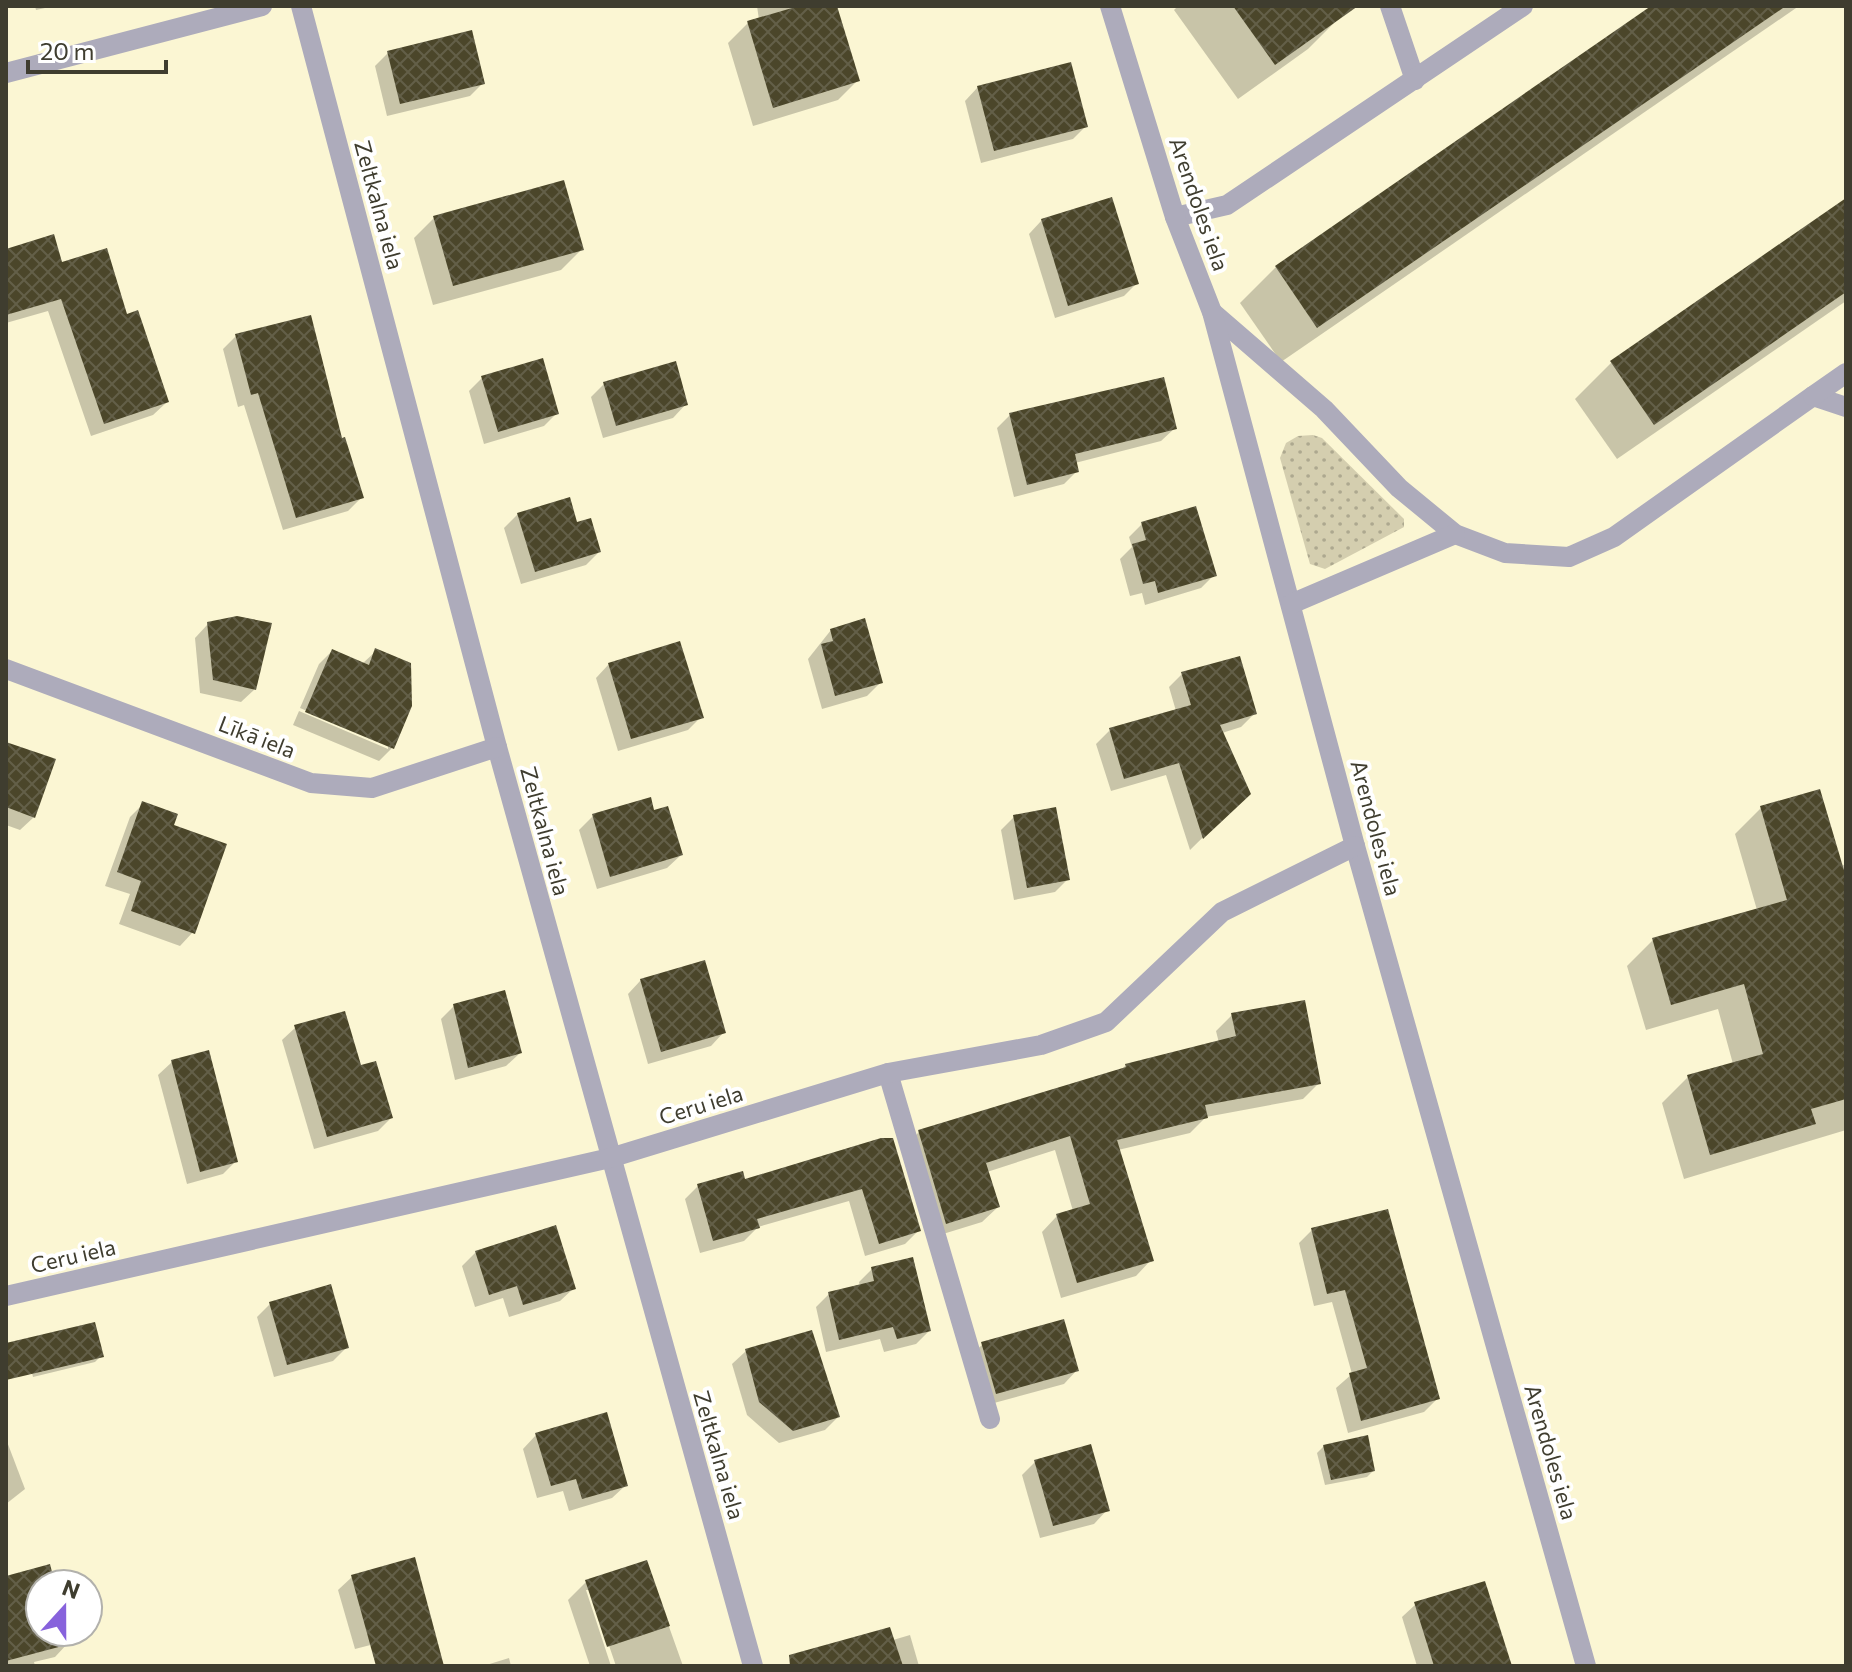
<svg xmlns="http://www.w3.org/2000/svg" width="1852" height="1672" viewBox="0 0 1852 1672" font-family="Commissioner,sans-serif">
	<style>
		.grass { fill: url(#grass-dots) }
		.shadow { fill: #0003 }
		.building { fill: url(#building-cross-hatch) }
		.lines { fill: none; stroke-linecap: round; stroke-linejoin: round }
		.lane { stroke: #adabbb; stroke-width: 20 }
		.street { stroke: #adabbb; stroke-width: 20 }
		.labels { text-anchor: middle; stroke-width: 8; stroke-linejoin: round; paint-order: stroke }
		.street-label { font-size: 22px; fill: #3f3d2f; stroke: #fff }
	</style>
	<defs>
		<pattern id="grass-dots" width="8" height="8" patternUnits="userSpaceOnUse" patternTransform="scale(2)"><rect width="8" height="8" fill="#d4ceaf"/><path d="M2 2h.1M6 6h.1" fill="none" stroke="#ada88f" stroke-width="1.8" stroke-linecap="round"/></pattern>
		<pattern id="building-cross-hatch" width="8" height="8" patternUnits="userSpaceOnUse" patternTransform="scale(2)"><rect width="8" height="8" fill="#4b462a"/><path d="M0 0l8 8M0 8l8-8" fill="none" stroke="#635f48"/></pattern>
	</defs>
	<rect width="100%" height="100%" fill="#fbf6d3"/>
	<path class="grass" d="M1313,435L1322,438L1404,519V527L1325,569L1310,564L1280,458L1286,443L1298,436Z"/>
	<g class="shadow">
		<path d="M35,6H54L36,10Z"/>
		<path d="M757,6H835L858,80L838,100L753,126L728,43L748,23L759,20Z"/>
		<path d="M1178,6H1339L1344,13L1308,49L1238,99L1174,10Z"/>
		<path d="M1654,6H1799L1281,362L1240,303L1276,267Z"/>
		<path d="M388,53L483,83L470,96L387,116L375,66Z"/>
		<path d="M978,87L1086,126L1073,139L981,163L965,101Z"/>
		<path d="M1846,200V301L1617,459L1575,399L1611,363Z"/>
		<path d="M434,218L581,250L561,270L433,305L414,238Z"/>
		<path d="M1042,220L1137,283L1124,296L1055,318L1029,234Z"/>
		<path d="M6,251L61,265L125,317L167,402L153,415L91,436L48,311L6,323Z"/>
		<path d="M236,336L341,440L361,498L348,511L283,530L244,405L238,407L223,349Z"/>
		<path d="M482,378L557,413L544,426L484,444L469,391Z"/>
		<path d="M604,384L686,404L673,418L603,438L591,397Z"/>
		<path d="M1010,415L1175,428L1161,441L1075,463L1077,471L1064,484L1014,497L997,428Z"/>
		<path d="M518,514L576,524L599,552L586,565L521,584L504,528Z"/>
		<path d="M1142,524L1214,575L1201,588L1145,605L1142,593L1130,596L1120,559L1132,547L1129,537Z"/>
		<path d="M208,624L255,689L241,702L200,693L195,638Z"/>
		<path d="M831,630L881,682L867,696L822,709L808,659Z"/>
		<path d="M332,651L362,664L376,651L392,748L379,761L293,725L299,711L388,749V745L300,708L319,664Z"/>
		<path d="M609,664L701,717L688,730L618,751L596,678Z"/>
		<path d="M1182,674L1254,714L1241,727L1222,733L1248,793L1190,850L1166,775L1111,791L1096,744L1110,730L1176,711L1169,687Z"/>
		<path d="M6,744L34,817L20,830L6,825Z"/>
		<path d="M143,804L171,826L193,932L180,946L119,924L130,894L105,886L130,817Z"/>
		<path d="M1761,808L1841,866L1846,864V1130L1684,1179L1662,1103L1688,1077L1733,1064L1718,1009L1646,1030L1627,966L1653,940L1757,910L1735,834Z"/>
		<path d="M653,812L681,855L667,868L597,889L579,830L593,816Z"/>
		<path d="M1014,817L1068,879L1055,892L1014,900L1001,830Z"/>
		<path d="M641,980L724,1032L711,1046L648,1064L628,994Z"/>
		<path d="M454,1006L520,1053L506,1066L455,1080L441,1019Z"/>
		<path d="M1232,1015L1319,1083L1303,1099L1206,1117L1190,1133L1118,1150L1151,1260L1136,1276L1061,1298L1042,1232L1057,1216L1073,1211L1055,1150L987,1172L998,1207L982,1222L930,1238L904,1147L919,1132L1120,1071L1126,1065L1219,1043L1216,1031Z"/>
		<path d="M296,1027L391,1118L378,1131L314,1149L282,1040Z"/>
		<path d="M172,1062L236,1161L223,1174L187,1184L158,1075Z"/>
		<path d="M892,1140L919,1230L905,1244L865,1256L849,1201L758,1227L744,1241L700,1253L685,1199L698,1186L744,1181Z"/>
		<path d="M1312,1230L1438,1398L1424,1412L1348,1433L1336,1388L1352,1374L1332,1302L1314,1306L1299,1243Z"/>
		<path d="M476,1252L574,1288L560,1301L509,1317L503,1298L475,1307L462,1266Z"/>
		<path d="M872,1269L929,1331L916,1344L884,1352L880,1339L826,1352L816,1307L829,1294L860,1286L859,1282Z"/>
		<path d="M270,1304L347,1347L333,1361L274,1377L257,1317Z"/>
		<path d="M983,1344L1077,1370L1064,1384L983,1406L969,1357Z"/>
		<path d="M25,1346L101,1356L95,1362L33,1377Z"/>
		<path d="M746,1351L838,1417L825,1430L779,1443L747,1415L732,1364Z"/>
		<path d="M536,1435L626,1485L612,1498L569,1511L563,1491L537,1498L523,1449Z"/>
		<path d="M6,1439L25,1489L6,1504Z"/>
		<path d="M1324,1446L1373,1471L1367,1477L1325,1485L1317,1453Z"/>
		<path d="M1035,1462L1107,1510L1094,1524L1040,1538L1022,1475Z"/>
		<path d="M646,1562L683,1666H616L590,1590H586L611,1666H590L568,1600L586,1582Z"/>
		<path d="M352,1577L417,1633L355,1649L338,1590Z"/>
		<path d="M6,1578L53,1584H40V1632H65L68,1643L55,1657L34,1662L35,1666H6Z"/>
		<path d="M1416,1604L1509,1666H1417L1402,1617Z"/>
		<path d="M910,1635L919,1666H812L893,1640Z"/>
		<path d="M509,1658L511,1666H483Z"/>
	</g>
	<g class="building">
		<path d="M799,6H837L860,81L773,108L747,21Z"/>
		<path d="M1233,6H1358L1275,65Z"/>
		<path d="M1651,6H1786L1317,328L1275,266Z"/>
		<path d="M472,30L485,84L400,104L387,51Z"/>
		<path d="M1071,62L1088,127L994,151L977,86Z"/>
		<path d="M564,180L584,250L453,286L433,216Z"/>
		<path d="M1112,197L1139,284L1068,306L1041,219Z"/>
		<path d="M1846,198V292L1654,425L1610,361Z"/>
		<path d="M54,234L62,262L107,248L127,314L138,310L169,402L104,424L61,299L6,315V249Z"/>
		<path d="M311,315L342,438L345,437L364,498L296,518L258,393L251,395L235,334Z"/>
		<path d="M543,358L559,414L498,432L481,376Z"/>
		<path d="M676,361L688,405L616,426L603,382Z"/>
		<path d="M1164,377L1177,429L1075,454L1079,472L1027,485L1009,413Z"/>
		<path d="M570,497L577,522L591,518L601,552L535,572L517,513Z"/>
		<path d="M1196,506L1217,576L1158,593L1155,581L1143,584L1132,544L1146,540L1141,522Z"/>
		<path d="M237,616L272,623L256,690L213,680L207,622Z"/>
		<path d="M865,618L883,683L835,696L821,644L833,641L830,629Z"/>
		<path d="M680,641L704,718L631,739L608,663Z"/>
		<path d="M375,648L411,663L412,706L394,749L305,712L332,649L369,665Z"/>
		<path d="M1240,656L1257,714L1220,725L1251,794L1203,839L1179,763L1124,779L1109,728L1191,705L1181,672Z"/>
		<path d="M6,742L56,759L35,818L6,807Z"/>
		<path d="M1820,789L1846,877V1099L1811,1109L1816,1124L1710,1155L1687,1075L1763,1054L1744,984L1671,1005L1652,938L1787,900L1760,806Z"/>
		<path d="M651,797L654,810L668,806L683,855L610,877L592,814Z"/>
		<path d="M142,801L178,814L174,825L227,844L195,934L131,911L141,881L117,872Z"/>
		<path d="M1056,807L1070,880L1027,888L1013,815Z"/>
		<path d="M705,960L726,1033L661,1052L640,979Z"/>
		<path d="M505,990L522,1053L468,1068L453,1004Z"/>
		<path d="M1305,1000L1321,1084L1205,1105L1208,1118L1117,1140L1154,1261L1077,1283L1056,1214L1090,1204L1070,1136L986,1163L1000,1207L946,1224L918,1130L1126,1067L1125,1064L1236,1036L1231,1013Z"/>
		<path d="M345,1011L361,1065L376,1061L393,1118L327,1137L294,1025Z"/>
		<path d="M209,1050L238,1162L200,1172L171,1060Z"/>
		<path d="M881,1138H893L921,1231L879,1244L862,1189L757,1219L760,1228L713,1241L697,1184L743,1171L745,1179Z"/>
		<path d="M1388,1209L1440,1399L1361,1421L1349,1373L1367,1368L1345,1290L1327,1294L1311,1228Z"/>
		<path d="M556,1225L576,1289L523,1305L517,1286L489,1295L475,1251Z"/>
		<path d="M913,1257L931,1331L897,1339L893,1327L839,1340L828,1292L874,1281L871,1267Z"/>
		<path d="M331,1284L349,1348L287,1365L269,1302Z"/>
		<path d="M1064,1319L1079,1371L996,1394L981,1342Z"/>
		<path d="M95,1322L104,1357L6,1380V1343Z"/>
		<path d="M812,1330L840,1417L793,1431L759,1402L745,1349Z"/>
		<path d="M607,1412L628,1486L582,1499L576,1479L551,1486L535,1433Z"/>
		<path d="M1368,1435L1375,1471L1331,1480L1323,1445Z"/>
		<path d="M1091,1444L1110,1511L1053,1526L1034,1460Z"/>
		<path d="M415,1557L444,1666H376L351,1575Z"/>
		<path d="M647,1560L670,1626L607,1647L585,1580Z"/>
		<path d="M50,1564L55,1584H40V1632H67L70,1644L6,1661V1576Z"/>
		<path d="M1485,1581L1512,1666H1434L1414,1602Z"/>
		<path d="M890,1627L903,1666H790L789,1655Z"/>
	</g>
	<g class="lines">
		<g class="lane">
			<path d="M1390,6L1415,80"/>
			<path d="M1175,217L1227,205L1523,6"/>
			<path d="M1212,312L1324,409L1399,488L1455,534L1505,553L1569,557L1614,537L1813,396L1846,407"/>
			<path d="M1813,396L1846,373"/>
		</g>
		<g class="street">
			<path d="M301,6L497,747L753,1666"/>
			<path d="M1110,6L1175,217L1212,312L1355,846L1586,1666"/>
			<path d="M6,73L262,6"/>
			<path d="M1291,604L1455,534"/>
			<path d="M6,669L311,783L372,788L497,747"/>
			<path d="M888,1073L990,1419"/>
			<path d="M6,1296L610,1158L888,1073L1041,1045L1106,1022L1222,912L1355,846"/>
		</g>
	</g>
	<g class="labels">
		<g class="street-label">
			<text transform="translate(1199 204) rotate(71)" y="8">Arendoles iela</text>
			<text transform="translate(379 205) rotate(75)" y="8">Zeltkalna iela</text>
			<text transform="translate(257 737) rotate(21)" y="8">Līkā iela</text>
			<text transform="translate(1376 828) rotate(75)" y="8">Arendoles iela</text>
			<text transform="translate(545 831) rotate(75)" y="8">Zeltkalna iela</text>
			<text transform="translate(701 1105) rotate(-17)" y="8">Ceru iela</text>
			<text transform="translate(73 1256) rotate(-13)" y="8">Ceru iela</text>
			<text transform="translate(1551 1452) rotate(74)" y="8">Arendoles iela</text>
			<text transform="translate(719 1455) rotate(74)" y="8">Zeltkalna iela</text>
		</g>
	</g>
	<rect width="1852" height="1672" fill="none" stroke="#3f3d2f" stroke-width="16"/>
	<g transform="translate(64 1608) rotate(21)"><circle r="38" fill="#ffffff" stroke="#b2b1ac" stroke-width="2"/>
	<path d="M0-6L14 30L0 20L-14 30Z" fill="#8762dc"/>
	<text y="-12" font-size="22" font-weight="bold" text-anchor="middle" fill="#3f3d2f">N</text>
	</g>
	<path d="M28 60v12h138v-12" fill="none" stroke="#3f3d2f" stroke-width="4"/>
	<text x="40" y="60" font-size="24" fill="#3f3d2f" stroke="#ffffff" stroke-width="6" paint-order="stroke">20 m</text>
</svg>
